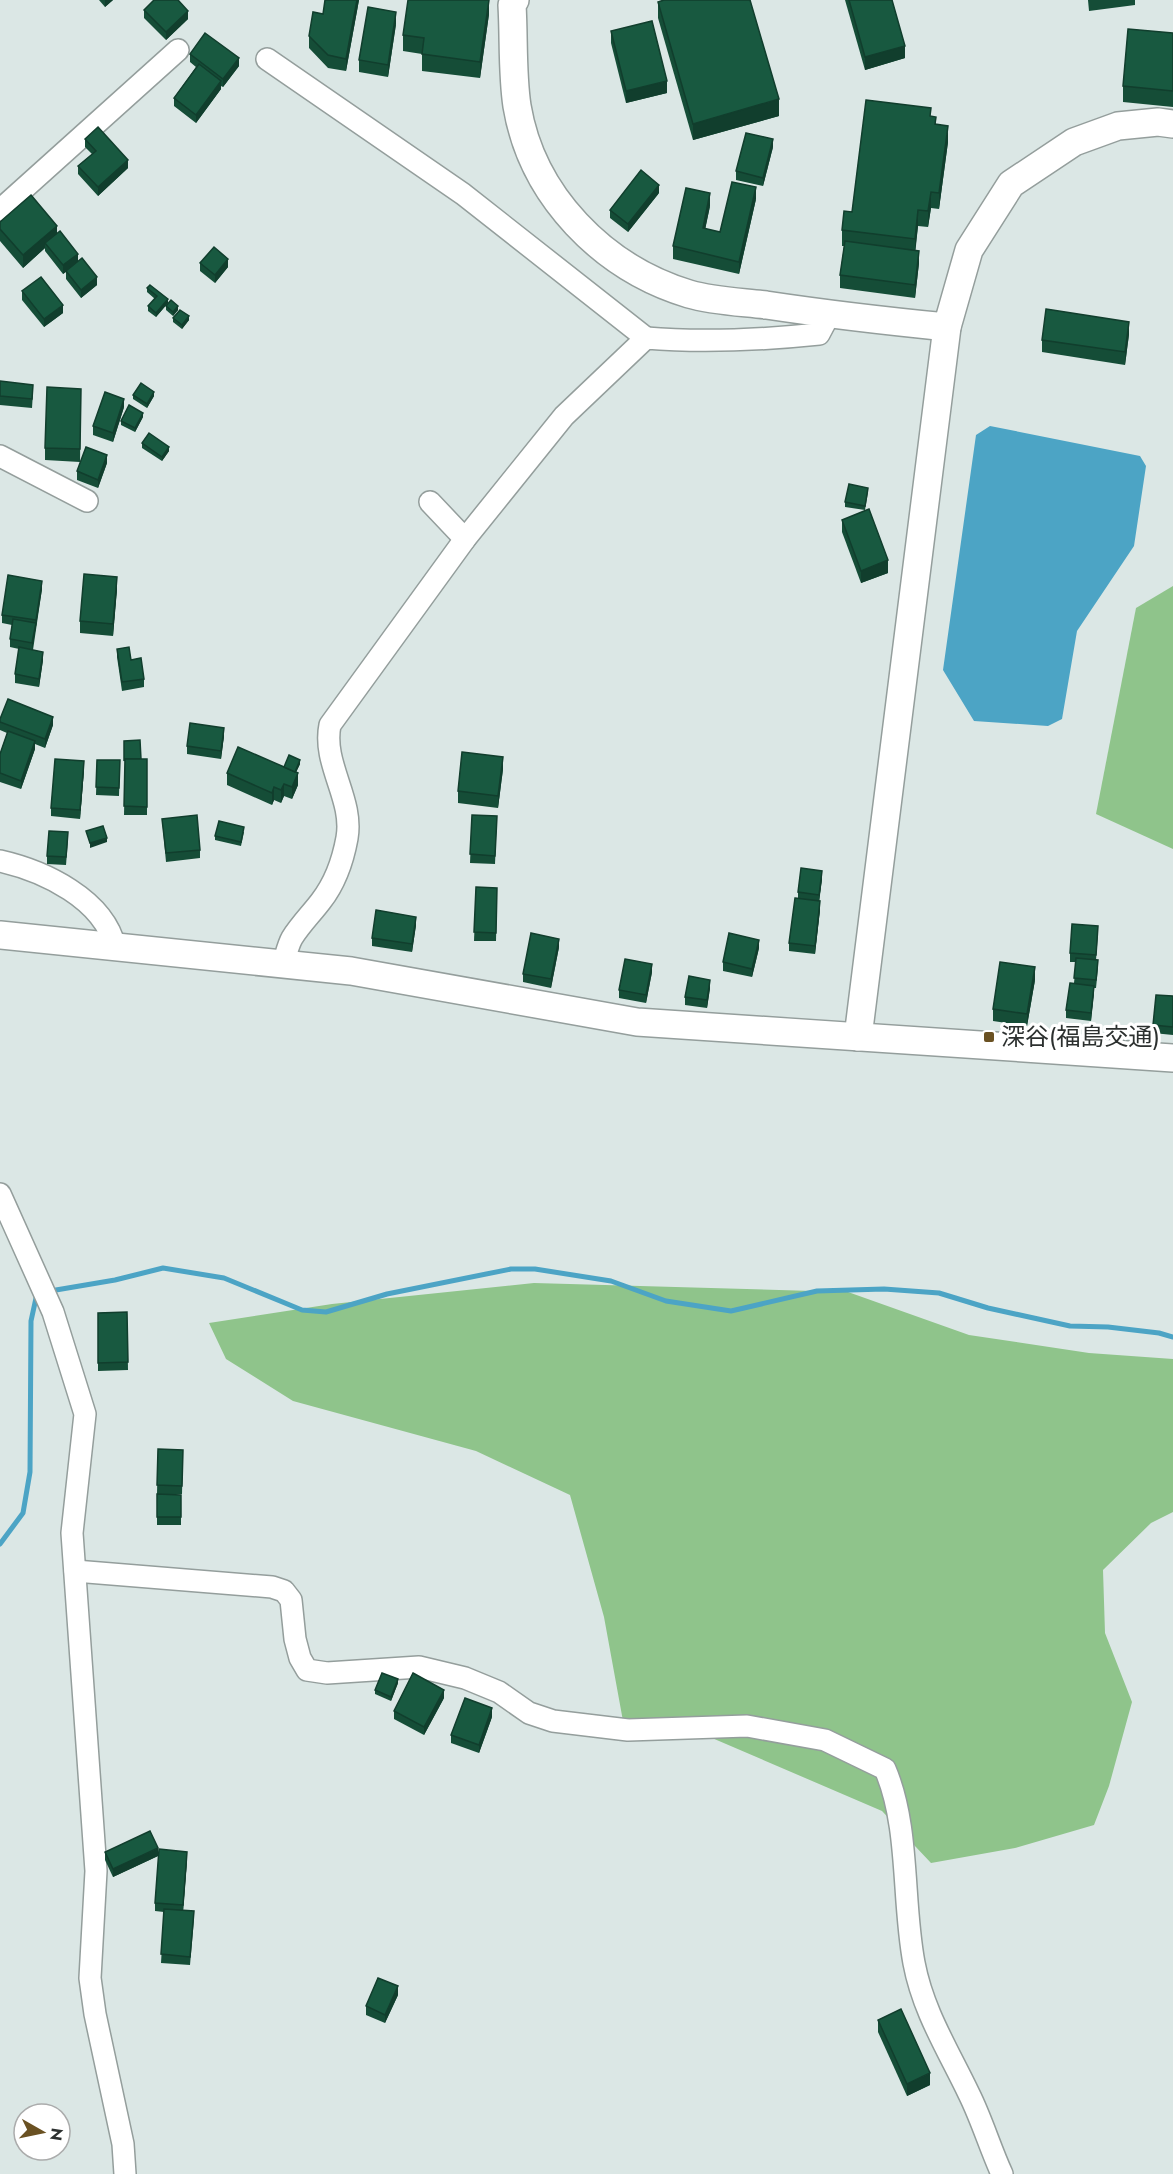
<svg xmlns="http://www.w3.org/2000/svg" width="1173" height="2174" viewBox="0 0 1173 2174" font-family="Jost,'Noto Sans JP',sans-serif">
	<style>
		.forest { fill: #8fc48b }
		.water { fill: #4ca4c5 }
		.lines { fill: none; stroke-linecap: round; stroke-linejoin: round }
		.stream { stroke: #4ca4c5; stroke-width: 5 }
		.minor-casing { stroke: #949e9c; stroke-width: 24 }
		.tertiary-casing { stroke: #949e9c; stroke-width: 30 }
		.minor { stroke: #fff; stroke-width: 21 }
		.tertiary { stroke: #fff; stroke-width: 27 }
		.wall { fill: #154d37 }
		.shaded-wall { fill: #113e2d }
		.building { fill: #185940; stroke: #113e2d; stroke-width: 1.5 }
		.poi-dot { fill: #6a5122; stroke: #fff; stroke-width: 2 }
		.labels { text-anchor: middle; stroke-width: 6; stroke-linejoin: round; paint-order: stroke }
		.poi-label { font-size: 24px; fill: #2c302f; stroke: #fff; text-anchor: start }
	</style>
	<rect width="100%" height="100%" fill="#dbe7e5"/>
	<g class="forest">
		<path d="M1173,586V849L1096,814L1136,608Z"/>
		<path d="M534,1283L848,1292L969,1335L1089,1353L1173,1359V1512L1151,1523L1103,1570L1105,1633L1132,1702L1109,1786L1094,1825L1015,1848L931,1863L882,1811L698,1732L623,1721L604,1617L570,1495L476,1451L293,1401L226,1359L209,1323L332,1304Z"/>
	</g>
	<path class="water" d="M990,426L1140,456L1146,466L1134,546L1077,631L1062,719L1048,726L974,721L943,670L976,435Z"/>
	<g class="lines">
		<g class="stream">
			<path d="M50,1291L115,1280L163,1268L224,1278L302,1310L326,1312L387,1294L511,1269H535L611,1281L666,1301L731,1311L817,1291L884,1289L939,1293L988,1308L1070,1326L1108,1327L1159,1333L1173,1337"/>
			<path d="M0,1544L23,1513L30,1472L31,1321L36,1298L39,1296"/>
		</g>
		<defs>
			<g id="minor">
				<path d="M267,59L463,194L646,338"/>
				<path d="M0,210L178,50"/>
				<path d="M0,456L87,501"/>
				<path d="M430,502L465,539"/>
				<path d="M0,861C44,871 104,899 115,947"/>
				<path d="M283,964C286,955 288,945 292,938C300,925 312,913 321,901C335,883 343,860 347,838C354,799 322,764 330,725L465,539L564,416L646,338C705,343 761,340 819,334L829,315"/>
				<path d="M0,1194L53,1312L85,1414L72,1533L96,1871L90,1978L95,2014L123,2144L125,2174"/>
				<path d="M75,1571L272,1587L284,1591L291,1600L295,1639L300,1658L307,1670L327,1673L419,1667L465,1678L499,1692L529,1713L553,1721L628,1730L747,1726L825,1740L885,1769C910,1827 902,1900 914,1963C923,2011 948,2050 969,2094C982,2120 990,2148 1002,2174"/>
			</g>
			<g id="tertiary">
				<path d="M515,0L512,5C514,38 512,73 517,106C532,196 603,268 689,294C713,301 741,302 766,305C826,314 886,321 947,327"/>
				<path d="M0,935L351,971L637,1022L1173,1058"/>
				<path d="M858,1037L947,327L969,250L1011,184L1074,142L1118,126L1158,122L1173,124"/>
			</g>
		</defs>
		<use href="#minor" class="minor-casing"/>
		<use href="#tertiary" class="tertiary-casing"/>
		<use href="#minor" class="minor"/>
		<use href="#tertiary" class="tertiary"/>
	</g>
	<g class="wall">
		<path d="M99,0H113L105,7Z"/>
		<path d="M325,0H359L346,71L328,68L309,48V36L323,14Z"/>
		<path d="M845,0H892L905,58L865,70Z"/>
		<path d="M1088,0H1135V5L1089,11Z"/>
		<path d="M658,2L779,116L693,140L658,18Z"/>
		<path d="M144,10L188,19L166,40L144,18Z"/>
		<path d="M489,14L480,78L422,71V54L403,51V35Z"/>
		<path d="M396,24L388,77L359,72V60Z"/>
		<path d="M611,31L667,93L626,103L611,43Z"/>
		<path d="M1173,33V107L1123,102V86Z"/>
		<path d="M190,54L239,66L223,87L221,86V89L196,123L174,106V98L196,67L190,62Z"/>
		<path d="M931,116L948,142L939,209L931,208L928,227L918,226L915,251L919,263L915,298L840,288V275L844,246H842V230L852,212Z"/>
		<path d="M85,139L128,168L98,196L78,174V166L92,154L85,147Z"/>
		<path d="M773,147L763,186L736,180V171Z"/>
		<path d="M659,193L628,232L610,218V210Z"/>
		<path d="M756,199L739,274L673,259V246L710,206L705,229L720,232Z"/>
		<path d="M0,222L57,234L97,285L81,298L66,279V272L63,274L45,251V248L23,268L0,241Z"/>
		<path d="M200,263L228,267L215,283L200,271Z"/>
		<path d="M147,288L168,303L156,317L148,311V306L155,299L147,292Z"/>
		<path d="M22,291L63,313L44,327L22,300Z"/>
		<path d="M166,306L178,310L173,316L166,310Z"/>
		<path d="M173,318L189,320L182,329L173,322Z"/>
		<path d="M1129,334L1125,365L1042,352V340Z"/>
		<path d="M0,381L33,393L32,408L0,405Z"/>
		<path d="M81,389L80,462L45,460V448Z"/>
		<path d="M133,395L154,396L147,408L133,399Z"/>
		<path d="M124,407L113,442L93,435V426Z"/>
		<path d="M143,417L135,432L121,425V421Z"/>
		<path d="M142,443L169,451L162,461L142,448Z"/>
		<path d="M107,463L98,488L77,480V471Z"/>
		<path d="M868,492L865,510L845,507V502Z"/>
		<path d="M842,520L888,573L861,583L842,532Z"/>
		<path d="M42,589L33,650L43,660L39,687L15,683V674L19,649L10,647V639L12,625L2,623V615Z"/>
		<path d="M117,589L113,636L80,633V621Z"/>
		<path d="M117,649L144,679V687L122,691L117,657Z"/>
		<path d="M0,719L53,725L45,748L35,744V749L21,789L0,782V754L7,733L0,730Z"/>
		<path d="M224,736L221,759L187,754V746Z"/>
		<path d="M141,759H147V815H124L125,766Z"/>
		<path d="M97,760H120L119,796L96,795Z"/>
		<path d="M300,764L296,772L298,785L292,799L284,796L281,803L274,800L272,805L227,785V773Z"/>
		<path d="M503,769L498,808L458,803V791Z"/>
		<path d="M84,770L80,819L51,816V808Z"/>
		<path d="M472,815L497,816L495,864L470,863Z"/>
		<path d="M162,819L200,850V858L166,862Z"/>
		<path d="M244,832L241,846L215,840V836Z"/>
		<path d="M68,840L66,865L47,864V856Z"/>
		<path d="M822,879L819,901L820,910L815,954L789,951V943L798,899V892Z"/>
		<path d="M476,887L497,888L496,941H474Z"/>
		<path d="M416,925L412,952L372,946V938Z"/>
		<path d="M1098,934L1096,960L1098,968L1096,988H1094L1091,1021L1066,1018V1010L1074,983L1076,962H1070V953Z"/>
		<path d="M559,947L551,988L523,982V974Z"/>
		<path d="M759,948L752,977L723,971V962Z"/>
		<path d="M652,972L646,1003L619,998V990Z"/>
		<path d="M1035,980L1027,1026L993,1021V1009Z"/>
		<path d="M710,988L707,1008L685,1005V997Z"/>
		<path d="M1173,996V1035L1153,1033V1025Z"/>
		<path d="M127,1312L128,1370L98,1371V1313Z"/>
		<path d="M158,1449L183,1450L182,1494H157Z"/>
		<path d="M157,1494L181,1495V1525H157Z"/>
		<path d="M398,1683L391,1701L375,1694V1690Z"/>
		<path d="M444,1698L424,1735L394,1719V1711Z"/>
		<path d="M492,1717L479,1753L451,1743V1735Z"/>
		<path d="M105,1852L158,1856L113,1877L105,1860Z"/>
		<path d="M187,1860L183,1910L194,1919L190,1965L161,1963L164,1912L155,1911V1903Z"/>
		<path d="M398,1995L385,2023L366,2015V2006Z"/>
		<path d="M878,2020L930,2085L907,2096L878,2032Z"/>
	</g>
	<g class="shaded-wall">
		<path d="M105,0H113L105,7Z"/>
		<path d="M357,0H359L346,71V59Z"/>
		<path d="M489,0V14L480,78V62Z"/>
		<path d="M188,11V19L166,40V32Z"/>
		<path d="M396,12V24L388,77V65Z"/>
		<path d="M905,46V58L865,70V57Z"/>
		<path d="M239,58V66L223,87V79Z"/>
		<path d="M221,81V89L196,123V115Z"/>
		<path d="M667,81V93L626,103V91Z"/>
		<path d="M779,99V116L693,140V124Z"/>
		<path d="M948,126V142L939,209V193Z"/>
		<path d="M773,139V147L763,186V178Z"/>
		<path d="M128,160V168L98,196V187Z"/>
		<path d="M659,185V193L628,232V224Z"/>
		<path d="M756,187V199L739,274V262Z"/>
		<path d="M931,192V208L928,227V211Z"/>
		<path d="M710,193V206L703,240V228Z"/>
		<path d="M918,210V226L915,255V239Z"/>
		<path d="M57,226V238L45,243V248L23,268V255Z"/>
		<path d="M919,251V263L915,298V285Z"/>
		<path d="M78,254V262L63,274V265Z"/>
		<path d="M228,259V267L215,283V275Z"/>
		<path d="M97,277V285L81,298V290Z"/>
		<path d="M168,299V303L156,317V313Z"/>
		<path d="M63,305V313L44,327V319Z"/>
		<path d="M178,306V310L173,316V312Z"/>
		<path d="M189,316V320L182,329V325Z"/>
		<path d="M1129,322V334L1125,365V352Z"/>
		<path d="M154,392V396L147,408V404Z"/>
		<path d="M124,399V407L113,442V433Z"/>
		<path d="M143,413V417L135,432V428Z"/>
		<path d="M169,447V451L162,461V457Z"/>
		<path d="M107,455V463L98,488V480Z"/>
		<path d="M888,560V573L861,583V571Z"/>
		<path d="M117,577V589L113,636V624Z"/>
		<path d="M42,581V589L32,651V643Z"/>
		<path d="M43,652V660L39,687V679Z"/>
		<path d="M53,717V725L45,748V739Z"/>
		<path d="M224,728V736L221,759V751Z"/>
		<path d="M35,741V749L21,789V781Z"/>
		<path d="M503,757V769L498,808V796Z"/>
		<path d="M300,760V764L293,779V775Z"/>
		<path d="M84,761V770L80,819V810Z"/>
		<path d="M298,773V785L292,799V787Z"/>
		<path d="M284,784V796L281,803V790Z"/>
		<path d="M274,787V800L272,805V793Z"/>
		<path d="M107,838V842L90,848V843Z"/>
		<path d="M822,871V879L819,903V895Z"/>
		<path d="M820,901V910L815,954V946Z"/>
		<path d="M416,917V925L412,952V944Z"/>
		<path d="M559,939V947L551,988V979Z"/>
		<path d="M759,940V948L752,977V969Z"/>
		<path d="M652,964V972L646,1003V995Z"/>
		<path d="M1035,967V980L1027,1026V1014Z"/>
		<path d="M710,980V988L707,1008V1000Z"/>
		<path d="M1094,986V994L1091,1021V1013Z"/>
		<path d="M398,1679V1683L391,1701V1697Z"/>
		<path d="M444,1690V1698L424,1735V1727Z"/>
		<path d="M492,1708V1717L479,1753V1745Z"/>
		<path d="M158,1848V1856L113,1877V1869Z"/>
		<path d="M187,1852V1860L183,1913V1905Z"/>
		<path d="M398,1986V1995L385,2023V2015Z"/>
		<path d="M930,2073V2085L907,2096V2084Z"/>
	</g>
	<g class="building">
		<path d="M154,0H178L188,11L166,32L144,10Z"/>
		<path d="M325,0H357L346,59L328,55L309,36L313,12L323,14Z"/>
		<path d="M408,0H489L480,62L422,54L424,38L403,35Z"/>
		<path d="M664,0H750L779,99L693,124L658,2Z"/>
		<path d="M849,0H892L905,46L865,57Z"/>
		<path d="M368,7L396,12L388,65L359,60Z"/>
		<path d="M652,21L667,81L626,91L611,31Z"/>
		<path d="M1128,29L1173,33V91L1123,86Z"/>
		<path d="M205,33L239,58L223,79L190,54Z"/>
		<path d="M199,64L221,81L196,115L174,98Z"/>
		<path d="M866,100L931,108L930,116L936,117L935,124L948,126L939,193L931,192L928,211L918,210L915,239L842,230L844,211L852,212Z"/>
		<path d="M98,127L128,160L98,187L78,166L96,151L85,139Z"/>
		<path d="M746,133L773,139L763,178L736,171Z"/>
		<path d="M641,170L659,185L628,224L610,210Z"/>
		<path d="M732,182L756,187L739,262L673,246L686,188L710,193L703,228L720,232Z"/>
		<path d="M31,195L57,226L23,255L0,229V222Z"/>
		<path d="M60,231L78,254L63,265L45,243Z"/>
		<path d="M845,241L919,251L915,285L840,275Z"/>
		<path d="M214,247L228,259L215,275L200,263Z"/>
		<path d="M82,258L97,277L81,290L66,271Z"/>
		<path d="M41,277L63,305L44,319L22,291Z"/>
		<path d="M150,285L168,299L156,313L148,306L157,296L147,288Z"/>
		<path d="M171,300L178,306L173,312L166,306Z"/>
		<path d="M1046,309L1129,322L1125,352L1042,340Z"/>
		<path d="M180,310L189,316L182,325L173,318Z"/>
		<path d="M0,381L33,385L32,399L0,396Z"/>
		<path d="M141,383L154,392L147,404L133,395Z"/>
		<path d="M47,387L81,389L80,449L45,448Z"/>
		<path d="M105,392L124,399L113,433L93,426Z"/>
		<path d="M129,405L143,413L135,428L121,421Z"/>
		<path d="M149,433L169,447L162,457L142,443Z"/>
		<path d="M86,447L107,455L98,480L77,471Z"/>
		<path d="M849,484L868,488L865,506L845,502Z"/>
		<path d="M869,509L888,560L861,571L842,520Z"/>
		<path d="M84,574L117,577L113,624L80,621Z"/>
		<path d="M8,575L42,581L36,620L2,615Z"/>
		<path d="M13,619L36,623L32,643L10,639Z"/>
		<path d="M19,647L43,652L39,679L15,674Z"/>
		<path d="M129,647L131,660L141,658L144,679L122,682L117,649Z"/>
		<path d="M8,699L53,717L45,739L0,722V719Z"/>
		<path d="M190,723L224,728L221,751L187,746Z"/>
		<path d="M8,731L35,741L21,781L0,773V754Z"/>
		<path d="M140,740L141,759H125L124,761V741Z"/>
		<path d="M238,747L298,773L292,787L284,784L281,790L274,787L272,793L227,773Z"/>
		<path d="M462,752L503,757L498,796L458,791Z"/>
		<path d="M289,755L300,760L295,772L284,767Z"/>
		<path d="M55,759L84,761L80,810L51,808Z"/>
		<path d="M125,759H147V807L124,806Z"/>
		<path d="M97,760H120L119,788L96,787Z"/>
		<path d="M197,815L200,850L166,853L162,819Z"/>
		<path d="M472,815L497,816L495,856L470,854Z"/>
		<path d="M219,821L244,827L241,842L215,836Z"/>
		<path d="M103,826L107,838L90,843L86,831Z"/>
		<path d="M49,831L68,832L66,857L47,856Z"/>
		<path d="M801,868L822,871L819,895L798,892Z"/>
		<path d="M476,887L497,888L496,933L474,932Z"/>
		<path d="M795,898L820,901L815,946L789,943Z"/>
		<path d="M376,910L416,917L412,944L372,938Z"/>
		<path d="M1072,924L1098,926L1096,955L1070,953Z"/>
		<path d="M531,933L559,939L551,979L523,974Z"/>
		<path d="M729,933L759,940L752,969L723,962Z"/>
		<path d="M1076,958L1098,960L1096,980L1074,978Z"/>
		<path d="M625,959L652,964L646,995L619,990Z"/>
		<path d="M1000,962L1035,967L1027,1014L993,1009Z"/>
		<path d="M689,976L710,980L707,1000L685,997Z"/>
		<path d="M1070,983L1094,986L1091,1013L1066,1010Z"/>
		<path d="M1156,995L1173,996V1027L1153,1025Z"/>
		<path d="M127,1312L128,1362L98,1363V1313Z"/>
		<path d="M158,1449L183,1450L182,1486L157,1485Z"/>
		<path d="M157,1494L181,1495V1517H157Z"/>
		<path d="M382,1673L398,1679L391,1697L375,1690Z"/>
		<path d="M413,1673L444,1690L424,1727L394,1711Z"/>
		<path d="M465,1698L492,1708L479,1745L451,1735Z"/>
		<path d="M150,1831L158,1848L113,1869L105,1852Z"/>
		<path d="M159,1849L187,1852L183,1905L155,1903Z"/>
		<path d="M164,1909L194,1911L190,1957L161,1954Z"/>
		<path d="M378,1978L398,1986L385,2015L366,2006Z"/>
		<path d="M901,2009L930,2073L907,2084L878,2020Z"/>
	</g>
	<rect class="poi-dot" x="983" y="1031" width="12" height="12" rx="3"/>
	<g class="labels">
		<g class="poi-label">
			<text x="1001" y="1045">深谷(福島交通)</text>
		</g>
	</g>
	<g transform="translate(42 2132) rotate(99)"><circle r="28" fill="#ffffff" stroke="#abacac" stroke-width="1.5"/>
	<path d="M0-4.5L10 22L0 15L-10 22Z" fill="#6a5122"/>
	<text y="-9" font-size="16" font-weight="bold" text-anchor="middle" fill="#2c302f">N</text>
	</g>
</svg>
